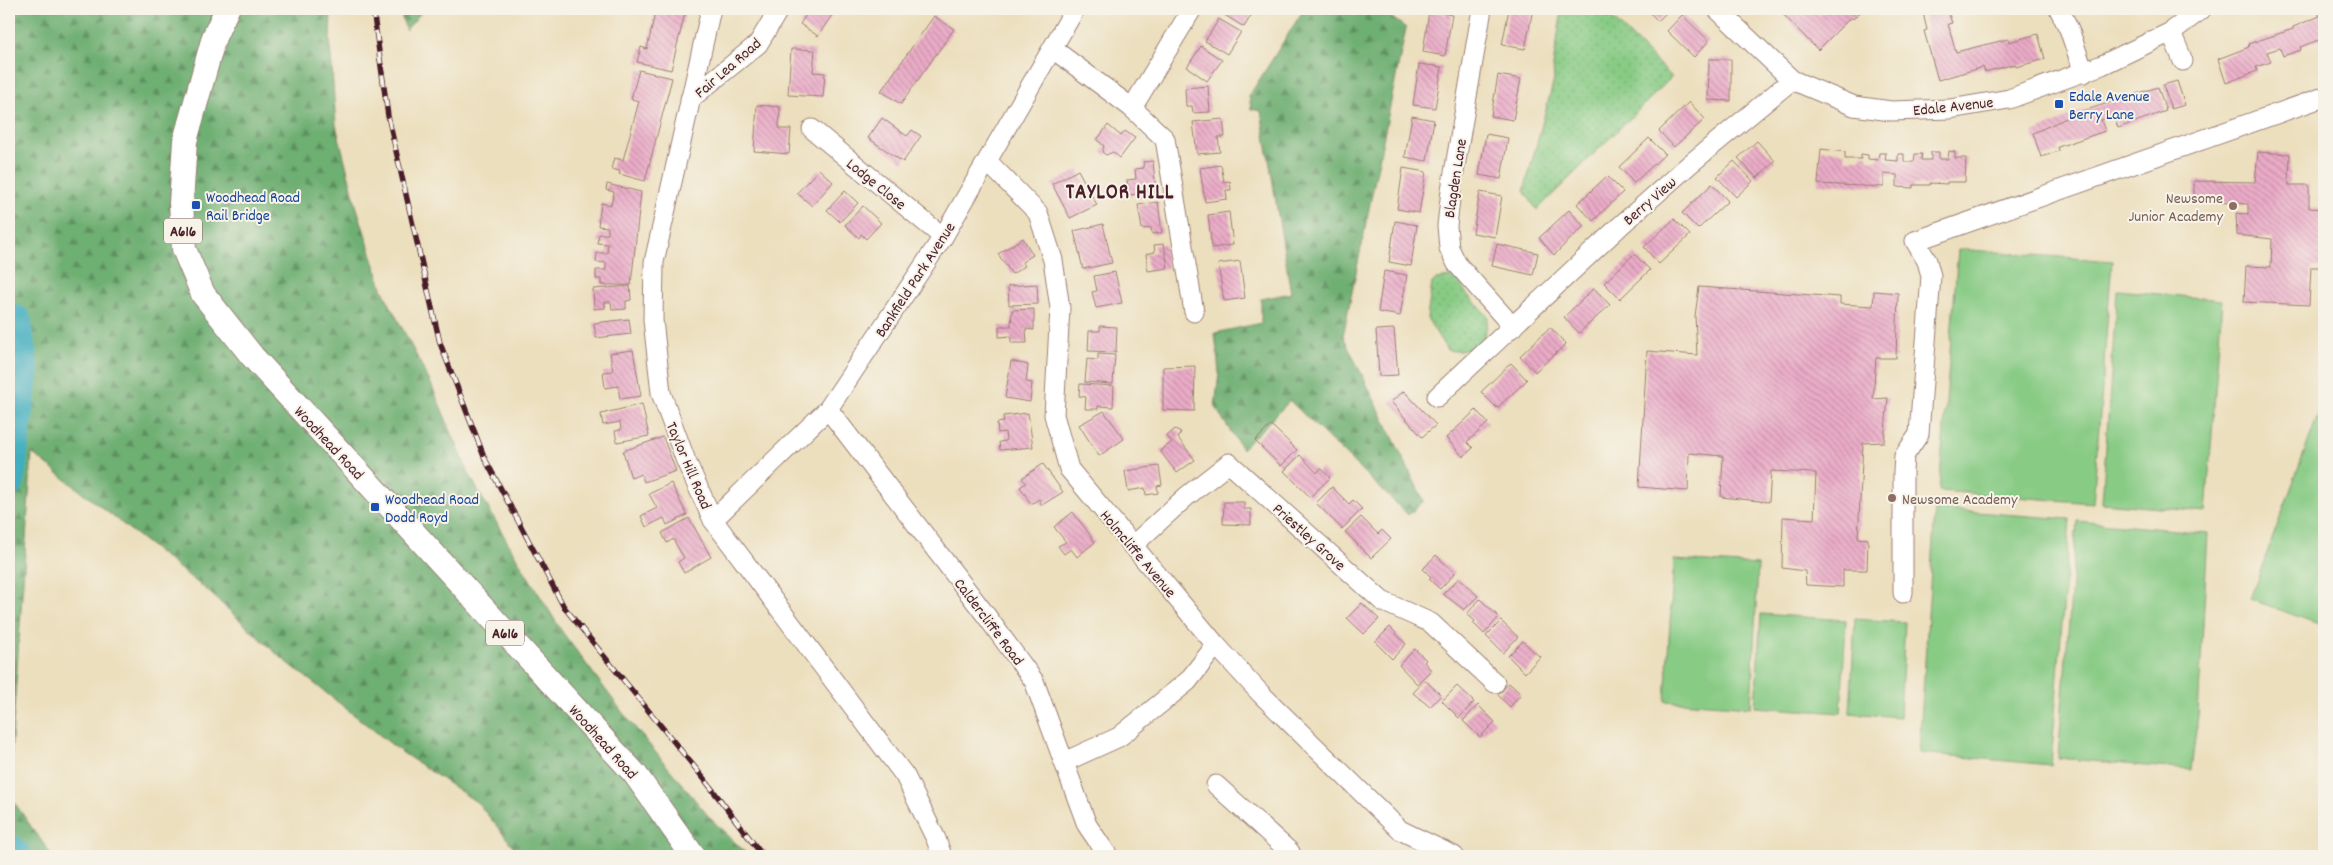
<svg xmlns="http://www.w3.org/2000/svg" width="2333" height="865" viewBox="0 0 2333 865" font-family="Dekko,sans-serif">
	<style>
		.grass { fill: url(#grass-dots); stroke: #697558 }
		.forest { fill: url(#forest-firs); stroke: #5c674e }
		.green { fill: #88cb85; stroke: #697558 }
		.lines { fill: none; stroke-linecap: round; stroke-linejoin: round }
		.river { stroke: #41adc0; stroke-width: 31 }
		.building { fill: url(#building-back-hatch) }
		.minor-casing { stroke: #9b7f74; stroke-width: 21 }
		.major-casing { stroke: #9b7f74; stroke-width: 26 }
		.minor { stroke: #fff; stroke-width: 19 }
		.major { stroke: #fff; stroke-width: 24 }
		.rail-casing { stroke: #4a1f2b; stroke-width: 5.5 }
		.rail { stroke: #f7f3e8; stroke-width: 4; stroke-dasharray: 11; stroke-linecap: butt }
		.transit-dot { fill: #1a4fb4; stroke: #f7f3e8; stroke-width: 2 }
		.education-dot { fill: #8d6e63; stroke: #f7f3e8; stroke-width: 2 }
		.labels { text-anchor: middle; stroke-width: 4; stroke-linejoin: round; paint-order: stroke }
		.shield { fill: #f7f3e8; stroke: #7e5f64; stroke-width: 1 }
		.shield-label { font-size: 15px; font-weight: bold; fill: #4a1f2b }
		.street-label { font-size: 16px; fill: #4a1f2b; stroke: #f7f3e8 }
		.transit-label { font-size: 16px; fill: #164399; stroke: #f7f3e8; text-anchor: start }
		.education-label { font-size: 16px; fill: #785e54; stroke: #f7f3e8; text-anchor: end }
		.district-label { font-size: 21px; font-weight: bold; letter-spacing: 1px; fill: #4a1f2b; stroke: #f7f3e8 }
	</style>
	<defs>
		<pattern id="grass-dots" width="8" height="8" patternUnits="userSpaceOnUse" patternTransform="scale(1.25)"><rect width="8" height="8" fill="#88cb85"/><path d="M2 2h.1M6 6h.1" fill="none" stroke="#77ae73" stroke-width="1.8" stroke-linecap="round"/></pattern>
		<pattern id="forest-firs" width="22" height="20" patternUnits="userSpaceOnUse" patternTransform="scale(1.25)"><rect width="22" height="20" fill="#6eaf72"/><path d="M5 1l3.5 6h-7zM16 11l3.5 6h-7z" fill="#5c8e5e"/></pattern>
		<pattern id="building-back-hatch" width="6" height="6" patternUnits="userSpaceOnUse" patternTransform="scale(1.25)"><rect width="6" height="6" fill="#ebacc8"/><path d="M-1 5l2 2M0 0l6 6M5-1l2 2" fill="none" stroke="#c08ba3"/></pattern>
	</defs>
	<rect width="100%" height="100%" fill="#f7f3e8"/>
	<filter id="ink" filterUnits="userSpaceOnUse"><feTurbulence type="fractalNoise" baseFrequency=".02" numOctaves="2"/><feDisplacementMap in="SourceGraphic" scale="10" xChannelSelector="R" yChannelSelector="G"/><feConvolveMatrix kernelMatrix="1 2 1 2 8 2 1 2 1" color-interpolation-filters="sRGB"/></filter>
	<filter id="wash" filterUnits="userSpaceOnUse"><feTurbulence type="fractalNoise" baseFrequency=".0096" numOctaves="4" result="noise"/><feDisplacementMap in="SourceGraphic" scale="20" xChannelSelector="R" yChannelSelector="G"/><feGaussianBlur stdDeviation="1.12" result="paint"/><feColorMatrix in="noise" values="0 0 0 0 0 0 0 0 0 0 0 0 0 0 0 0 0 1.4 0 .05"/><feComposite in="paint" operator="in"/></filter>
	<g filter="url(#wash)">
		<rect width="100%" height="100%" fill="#ecdfbe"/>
		<g class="grass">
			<path d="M1562,9H1603L1672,77L1537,210L1524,191L1554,80L1553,66Z"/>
			<path d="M1452,277L1457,279L1466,293L1488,316C1487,342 1474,355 1447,350L1427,318L1432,283L1436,279Z"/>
		</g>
		<g class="forest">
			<path d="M9,9H331L330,41L336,125L356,205L383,291L431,384L470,476L516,557L563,633L623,713L710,818L749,856H521L478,803L400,751L278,655L208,591L32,453L9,783Z"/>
			<path d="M399,9H424L406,30Z"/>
			<path d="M1304,9H1380L1406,28L1343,336L1424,501L1408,515L1290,401L1242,449L1215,407L1219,373L1215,333L1261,323V299L1291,293L1261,111L1251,109L1249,96Z"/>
			<path d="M9,795L52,856H9Z"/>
		</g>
		<g class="green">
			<path d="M1958,249L2112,261L2093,503L1939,491Z"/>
			<path d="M2117,290L2222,300L2206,512L2102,503Z"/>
			<path d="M2324,399V626L2250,599Z"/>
			<path d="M1935,509L2070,519L2051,765L1919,753Z"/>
			<path d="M2077,521L2208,533L2198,715L2191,770L2058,758Z"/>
			<path d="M1674,560L1758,565L1751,707L1665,701Z"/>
			<path d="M1761,614L1846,620L1841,713L1755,707Z"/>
			<path d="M1855,619L1905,622L1900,717L1850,713Z"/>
		</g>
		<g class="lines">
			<g class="river">
				<path d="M9,319L16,321L23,370L9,482"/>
				<path d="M9,849L16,856"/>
			</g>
		</g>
		<g id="blocks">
			<g class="building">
				<path d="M656,9H686L671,70L637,62L641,47L647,49Z"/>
				<path d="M810,9H836L818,36L800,24Z"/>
				<path d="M1226,9H1255L1244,27L1223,14Z"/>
				<path d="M1509,9H1533L1525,49L1502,45Z"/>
				<path d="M1646,9H1670L1658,21Z"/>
				<path d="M1773,9H1813L1820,15L1826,9H1863L1853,19L1851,17L1818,50L1780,11L1778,14Z"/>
				<path d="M1928,9H1947L1952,23L1948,24L1956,52L2008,39L2009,42L2038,34L2045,59L2016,67L2015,64L1985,72L1983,67L1938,80L1924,31L1927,30L1923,13L1929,12Z"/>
				<path d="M2317,9H2324V38L2300,47L2301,50L2283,56L2280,48L2267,52L2271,62L2256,67L2257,71L2226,83L2218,59L2249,47L2248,44L2293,29V27L2320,16Z"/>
				<path d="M1429,11L1452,15L1445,56L1423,52Z"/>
				<path d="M1682,15L1709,41L1694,57L1667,31Z"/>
				<path d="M934,16L954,29L901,104L881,91Z"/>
				<path d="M1219,19L1241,32L1227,54L1205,41Z"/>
				<path d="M1201,46L1222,60L1207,81L1187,67Z"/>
				<path d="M791,49L815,50L813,72L825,73L823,97L788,95Z"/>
				<path d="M1709,59H1731V101L1708,100Z"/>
				<path d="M1419,64L1442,67L1435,108L1413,105Z"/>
				<path d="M639,70L672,78L645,181L619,174L620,171L611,169L614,158L623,160L639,101L631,99Z"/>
				<path d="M1498,75L1521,79L1513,120L1491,116Z"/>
				<path d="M2177,81L2185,105L2171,109L2163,85Z"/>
				<path d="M1208,86L1210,112L1193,113L1192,106H1186L1185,88Z"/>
				<path d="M2158,87L2166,111L2118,128L2114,115L2107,118L2101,120L2105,131L2058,147L2059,151L2041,157L2033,133L2080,112Z"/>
				<path d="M1689,102L1705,119L1674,147L1659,131Z"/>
				<path d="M757,105L780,107L779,129H791L789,154L754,151Z"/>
				<path d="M1412,116L1434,120L1427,161L1405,157Z"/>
				<path d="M882,118L907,136L912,130L921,136L903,162L868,138Z"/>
				<path d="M1223,119L1225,137H1218L1220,152L1197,154L1193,122Z"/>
				<path d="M1108,125L1121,136L1125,131L1135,138L1120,158L1113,152L1106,155L1102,152L1104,146L1097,140Z"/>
				<path d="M1486,134L1508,138L1501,179L1479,175Z"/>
				<path d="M1649,138L1665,154L1634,183L1619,167Z"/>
				<path d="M1757,141L1775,161L1757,178L1738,158Z"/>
				<path d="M1821,149L1845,152V159H1861V154L1868,155V159L1878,160L1879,153H1886L1885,160L1898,161V154H1904V162H1914L1915,154H1922L1921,160H1931V152H1939V159H1948L1949,151L1955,152V158H1966L1965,182H1947V184L1930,183V185H1913V188L1897,187V175L1884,174V187L1818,184Z"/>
				<path d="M2258,152L2290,154L2289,185H2309V208L2324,209V267H2311L2309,305L2244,302L2246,266L2271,267L2272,239L2237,235L2236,213L2248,214V204L2194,201V181L2255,182Z"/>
				<path d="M1153,161L1156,191L1144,192L1145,197L1138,198V194L1129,195L1127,180L1136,179L1135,169L1144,168L1143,162Z"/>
				<path d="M1734,161L1753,181L1736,197L1717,177Z"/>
				<path d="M1221,165L1224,182L1230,181L1231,190H1226L1227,199L1205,202L1200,168Z"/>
				<path d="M1403,168L1426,172L1419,213L1397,209Z"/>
				<path d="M819,169L833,182L812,206L797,193Z"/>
				<path d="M1078,170L1097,205L1070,218L1052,184Z"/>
				<path d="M1607,176L1623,192L1593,221L1577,204Z"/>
				<path d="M607,184L641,192L631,285H601V279H596V270H606V263L596,262L597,253H607L608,244L597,243L599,234H608V227L598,226L601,203L611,205L614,192L606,190Z"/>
				<path d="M1712,184L1728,201L1698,229L1682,213Z"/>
				<path d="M845,191L858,203L840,222L827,210Z"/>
				<path d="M1480,192L1502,196L1495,237L1473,233Z"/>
				<path d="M1158,202L1162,233L1152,234L1151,228L1142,229L1138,205Z"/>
				<path d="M863,206L881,223L866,239L861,234L859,238L845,225Z"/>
				<path d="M1569,210L1584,226L1554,255L1539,238Z"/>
				<path d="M1229,212L1233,245L1212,248L1208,215Z"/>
				<path d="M1674,219L1690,235L1659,264L1644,247Z"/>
				<path d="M1395,221L1417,225L1411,266L1389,262Z"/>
				<path d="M1103,224L1112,263L1083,269L1074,231Z"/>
				<path d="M1023,238L1033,255L1022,262L1025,266L1012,274L998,254Z"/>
				<path d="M1164,244L1168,268L1148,271L1146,254L1155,252L1154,245Z"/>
				<path d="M1497,244L1538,253L1533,275L1492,266Z"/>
				<path d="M1634,254L1650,270L1620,299L1604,283Z"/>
				<path d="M1240,261L1245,298L1224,301L1218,264Z"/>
				<path d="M1384,271L1407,275L1400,316L1378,312Z"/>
				<path d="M1115,272L1122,303L1096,308L1092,292L1097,291L1094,276Z"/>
				<path d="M1037,284L1038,304L1009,305L1008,286Z"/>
				<path d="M630,286L631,300L626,301V309L612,310L611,302H605V308L594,309L593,289Z"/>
				<path d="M1699,287L1840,297V304L1873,306L1874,291L1898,293L1896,358H1876L1873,399L1888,398L1884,442L1863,443L1858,538L1868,539L1867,570H1843V587L1806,585L1805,571L1782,568L1783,517L1814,519L1816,473L1771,471L1769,502L1721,497L1723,456L1689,453L1688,491L1639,487L1647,351L1697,355L1695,316Z"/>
				<path d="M1594,288L1610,305L1579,333L1564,317Z"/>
				<path d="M1034,309V330L1026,329L1027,343H1011V336L999,337V326H1011L1012,310Z"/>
				<path d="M629,319L631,334L596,338L594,323Z"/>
				<path d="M1100,326L1117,327L1116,352L1088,351L1089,331H1100Z"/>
				<path d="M1550,327L1566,344L1535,372L1520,356Z"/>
				<path d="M1394,329L1398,375L1379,376L1376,330Z"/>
				<path d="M633,350L641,396L620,399L618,386L605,388L603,372L613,371L610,353Z"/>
				<path d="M1098,354L1115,355L1113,384L1085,382L1087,359L1098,360Z"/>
				<path d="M1011,361L1028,365L1026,382L1032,383L1030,402L1005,398Z"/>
				<path d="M1511,363L1527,380L1497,408L1481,392Z"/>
				<path d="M1195,366L1194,411L1163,410V367Z"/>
				<path d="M1080,384L1114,386L1113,407L1098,406V409H1085L1086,397L1079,396Z"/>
				<path d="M1404,391L1436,425L1422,437L1391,402Z"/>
				<path d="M642,404L649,436L617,442L615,431L621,430L620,422L603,425L601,414Z"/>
				<path d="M1476,410L1488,423L1467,442L1473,448L1463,457L1446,438Z"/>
				<path d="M1104,411L1124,439L1099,456L1079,425Z"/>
				<path d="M1028,413L1033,447L1000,450L999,442L1006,441L1005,432L998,433L997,423L1004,422L1003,416Z"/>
				<path d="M1271,425L1297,450L1281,466L1255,441Z"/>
				<path d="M1175,429L1181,432L1178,438L1195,460L1177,473L1160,451L1172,442L1167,436Z"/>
				<path d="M663,437L676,471L644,482L641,474L631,478L623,451Z"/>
				<path d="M1300,455L1317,473L1321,468L1330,478L1310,497L1284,471Z"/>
				<path d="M1043,464L1063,492L1042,505L1039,499L1031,504L1020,487L1026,483L1022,478Z"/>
				<path d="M1159,466L1162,485L1157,486L1158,493L1146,495L1145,488L1128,491L1125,471Z"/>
				<path d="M671,483L687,515L667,525L664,518L646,527L641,516L657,508L649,494Z"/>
				<path d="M1332,487L1349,504L1353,500L1362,509L1342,529L1316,503Z"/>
				<path d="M1224,502H1244V509H1251V525L1223,524Z"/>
				<path d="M1073,512L1095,542L1077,557L1071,549L1064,554L1058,546L1066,542L1054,527Z"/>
				<path d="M1361,517L1378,534L1382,530L1391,539L1371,558L1345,532Z"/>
				<path d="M689,518L711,557L684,573L678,562L684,558L673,539L667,543L662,533Z"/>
				<path d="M1436,555L1455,573L1440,589L1429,579L1431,577L1423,569Z"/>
				<path d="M1459,578L1478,596L1464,610L1443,594Z"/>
				<path d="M1480,599L1499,617L1484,634L1473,623L1475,621L1467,614Z"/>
				<path d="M1362,603L1379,619L1364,634L1347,618Z"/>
				<path d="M1501,621L1518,637L1503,653L1486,636Z"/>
				<path d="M1390,627L1406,644L1392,659L1375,642Z"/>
				<path d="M1523,641L1540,657L1525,673L1508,656Z"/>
				<path d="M1415,649L1426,660L1424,662L1431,670L1417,684L1399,665Z"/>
				<path d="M1425,680L1441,695L1430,707L1413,693Z"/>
				<path d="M1509,683L1521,694L1510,707L1498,695Z"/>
				<path d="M1457,686L1474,702L1459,718L1442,701Z"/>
				<path d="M1478,705L1495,722L1480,737L1463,721Z"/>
			</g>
		</g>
	</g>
	<g filter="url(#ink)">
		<use href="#blocks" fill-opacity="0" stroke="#9b7f74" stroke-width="1"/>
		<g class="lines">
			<defs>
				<g id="minor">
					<path d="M711,9L654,262L653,320L661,393L686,461L713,520L905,776L936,839L942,856"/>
					<path d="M1482,9L1451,190L1447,226L1449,248L1457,264L1513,327"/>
					<path d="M1717,9L1792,80L1854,106L1891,111L1950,109L2009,99L2102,65L2171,32L2202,9"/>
					<path d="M2059,9L2069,29L2084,73"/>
					<path d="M2171,32L2183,61"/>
					<path d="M1053,49L1132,108L1165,139L1194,312"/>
					<path d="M690,99L758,44L779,9"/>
					<path d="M1132,108L1192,9"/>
					<path d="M812,129L943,237"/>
					<path d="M988,162L1038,213L1053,260L1060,308L1054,415L1069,469L1216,645L1261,694L1400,830L1454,856"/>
					<path d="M1437,397L1620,226L1690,164L1792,80"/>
					<path d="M828,409L985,614L1034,681L1087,825L1108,856"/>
					<path d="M713,520L828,409L943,237L1075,9"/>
					<path d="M1132,546L1187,496L1229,463L1382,601L1431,623L1495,683"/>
					<path d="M1903,593V472L1904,456L1919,434L1931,276L1927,261L1915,241L2324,97"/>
					<path d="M1064,762L1119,737L1188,681L1216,645"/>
					<path d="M1216,785L1290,852L1286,856"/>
				</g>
				<path id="major" d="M227,9L214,37L185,141L181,203L184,249L203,294L252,356L635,774L693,856"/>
			</defs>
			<use href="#minor" class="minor-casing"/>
			<use href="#major" class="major-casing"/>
			<use href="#minor" class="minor"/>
			<use href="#major" class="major"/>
			<defs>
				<path id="rail" d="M373,9L388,116L440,343L485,459L564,607L705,780L763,856"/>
			</defs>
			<use href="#rail" class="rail-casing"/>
			<use href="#rail" class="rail"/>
		</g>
	</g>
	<g class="transit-dot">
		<rect x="2054" y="99" width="10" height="10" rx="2.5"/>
		<rect x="191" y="200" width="10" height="10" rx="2.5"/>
		<rect x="370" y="502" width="10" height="10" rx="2.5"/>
	</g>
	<g class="education-dot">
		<circle cx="2233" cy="206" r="5"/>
		<circle cx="1892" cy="498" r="5"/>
	</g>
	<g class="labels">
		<g class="shield">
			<rect x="164" y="218.5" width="38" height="25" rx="4"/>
			<rect x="486" y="620.5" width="38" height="25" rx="4"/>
		</g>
		<g class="shield-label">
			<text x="183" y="236">A616</text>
			<text x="505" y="638">A616</text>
		</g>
		<g class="street-label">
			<text transform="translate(727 67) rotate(-41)" y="6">Fair Lea Road</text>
			<text transform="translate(1953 105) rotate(-6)" y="6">Edale Avenue</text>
			<text transform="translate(1454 178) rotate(-81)" y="6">Blagden Lane</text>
			<text transform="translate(877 183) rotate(39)" y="6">Lodge Close</text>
			<text transform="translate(1649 200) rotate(-41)" y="6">Berry View</text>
			<text transform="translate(914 279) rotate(-57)" y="6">Bankfield Park Avenue</text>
			<text transform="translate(330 442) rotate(47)" y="6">Woodhead Road</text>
			<text transform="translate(690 465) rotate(67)" y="6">Taylor Hill Road</text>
			<text transform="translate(1310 536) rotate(42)" y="6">Priestley Grove</text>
			<text transform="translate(1139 553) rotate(50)" y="6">Holmcliffe Avenue</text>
			<text transform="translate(990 621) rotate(53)" y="6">Caldercliffe Road</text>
			<text transform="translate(604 741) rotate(48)" y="6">Woodhead Road</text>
		</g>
		<g class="transit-label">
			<text x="2069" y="101">Edale Avenue<tspan x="2069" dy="18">Berry Lane</tspan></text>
			<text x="206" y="202">Woodhead Road<tspan x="206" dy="18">Rail Bridge</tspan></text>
			<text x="385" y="504">Woodhead Road<tspan x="385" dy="18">Dodd Royd</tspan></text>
		</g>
		<g class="education-label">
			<text x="2223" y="203">Newsome<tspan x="2223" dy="18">Junior Academy</tspan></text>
			<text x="1902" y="504" text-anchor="start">Newsome Academy</text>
		</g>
		<g class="district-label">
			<text x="1120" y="198">TAYLOR HILL</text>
		</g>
	</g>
	<rect width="2333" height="865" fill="none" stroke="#f7f3e8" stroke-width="30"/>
</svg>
